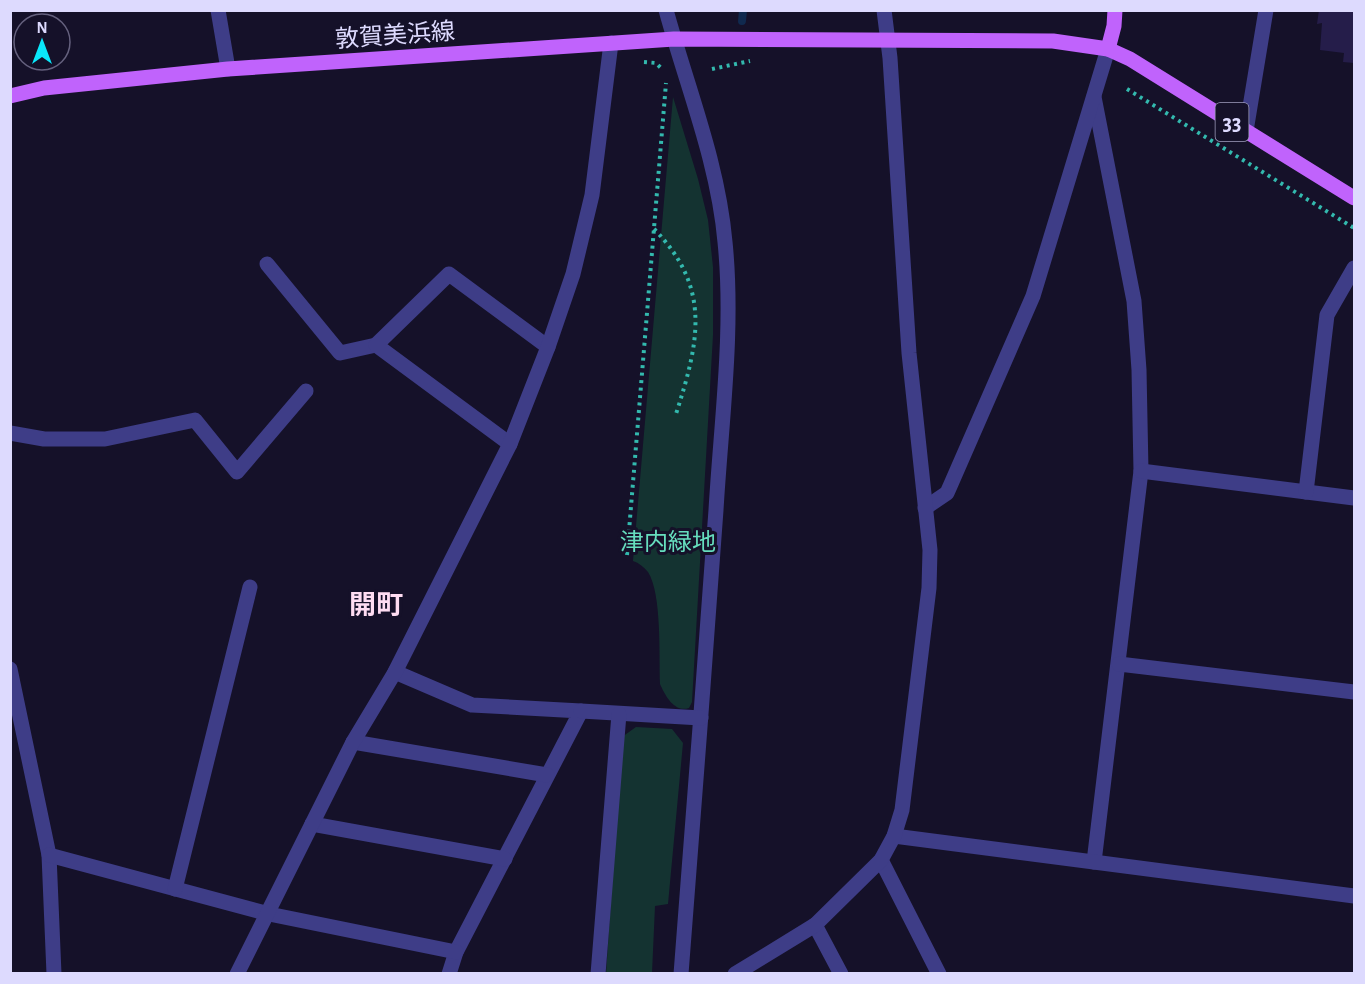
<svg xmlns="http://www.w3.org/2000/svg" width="1365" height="984" viewBox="0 0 1365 984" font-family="'Alegreya Sans','Noto Sans JP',sans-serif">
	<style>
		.green { fill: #143331 }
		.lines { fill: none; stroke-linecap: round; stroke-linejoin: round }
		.stream { stroke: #10294e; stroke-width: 8 }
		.building { fill: #251d4a }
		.path { stroke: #33b9ae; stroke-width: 4; stroke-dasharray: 3 4.5; stroke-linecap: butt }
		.minor { stroke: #3e3d87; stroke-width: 15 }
		.major { stroke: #c063fc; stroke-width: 15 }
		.labels { text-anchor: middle; stroke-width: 6; stroke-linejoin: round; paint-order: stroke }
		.shield { fill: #151129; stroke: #a19ebe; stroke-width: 1.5 }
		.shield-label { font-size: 22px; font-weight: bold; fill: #dddafe }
		.street-label { font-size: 24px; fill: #dddafe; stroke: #151129 }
		.park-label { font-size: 24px; fill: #66debe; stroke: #151129 }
		.quarter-label { font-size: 27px; font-weight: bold; fill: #fedcf2; stroke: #151129 }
	</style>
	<rect width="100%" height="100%" fill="#151129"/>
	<g class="green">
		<path d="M673,97L698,179L708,220L713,267V335L692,702L689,708C674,713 665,695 660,684C659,656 662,594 648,572C644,567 639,563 633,561Z"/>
		<path d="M636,727L672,729L683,743L668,904L655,906L652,973L606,974L622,737Z"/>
	</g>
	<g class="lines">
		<path class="stream" d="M742,21L743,10"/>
	</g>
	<path class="building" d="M1319,10H1354V63L1343,62L1344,53L1320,50L1322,23L1317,24Z"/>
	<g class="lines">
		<g class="path">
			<path d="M644,62L656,63L662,69"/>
			<path d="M712,69L750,61"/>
			<path d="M1127,89L1354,228"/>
			<path d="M654,229C712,288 699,342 676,414"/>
			<path d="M627,555L666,83"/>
		</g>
		<g class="minor">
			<path d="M218,10L228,69"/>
			<path d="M666,10C687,87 718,162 725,242C734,330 721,423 716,510C705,665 693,819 681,974"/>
			<path d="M1094,97L1134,301L1139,370L1141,471L1094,862"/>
			<path d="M1246,131L1266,10"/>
			<path d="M267,264L340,353L376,345"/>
			<path d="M10,433L44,439H105L195,420L237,472L306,391"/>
			<path d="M510,444L376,345L449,274L548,347"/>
			<path d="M1141,471L1354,498"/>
			<path d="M1306,492L1327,315L1354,268"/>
			<path d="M925,508L947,493L951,484L1033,296L1108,49"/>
			<path d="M1119,664L1354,692"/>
			<path d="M10,669L49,855L54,974"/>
			<path d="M395,672L472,705L581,711L456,952L449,974"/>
			<path d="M581,711L701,718"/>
			<path d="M353,742L547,775"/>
			<path d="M312,824L505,859"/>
			<path d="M894,836L1354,896"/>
			<path d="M49,855L269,914L456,952"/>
			<path d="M881,860L939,974"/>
			<path d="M175,889L250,587"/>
			<path d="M815,925L841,974"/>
			<path d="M237,974L353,742L395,672L510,444L548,347L573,274L592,195L611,43"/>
			<path d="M598,974L619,714"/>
			<path d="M735,974L815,925L881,860L894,836L902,810L929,588L930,550L909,353L890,58L884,10"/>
		</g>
		<g class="major">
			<path d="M1108,49L1114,26L1115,10"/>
			<path d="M10,96L44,88L228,69L674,39L1053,41L1108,49L1130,59L1354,198"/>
		</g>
	</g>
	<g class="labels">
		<rect class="shield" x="1215.5" y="103" width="33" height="38" rx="4.5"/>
		<g class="shield-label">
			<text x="1232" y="130">33</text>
		</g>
		<g class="street-label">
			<text transform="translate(395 35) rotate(-4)" y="8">敦賀美浜線</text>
		</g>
		<g class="park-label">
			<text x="668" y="550">津内緑地</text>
		</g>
		<g class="quarter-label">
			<text x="376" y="614">開町</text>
		</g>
	</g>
	<rect width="1365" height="984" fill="none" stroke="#dddafe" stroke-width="24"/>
	<g transform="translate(42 42)"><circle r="28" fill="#151129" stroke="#65617e" stroke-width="1.5"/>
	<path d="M0-4.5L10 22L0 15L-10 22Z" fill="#0ae7fa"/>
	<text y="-9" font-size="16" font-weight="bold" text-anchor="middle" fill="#dddafe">N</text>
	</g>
</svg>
